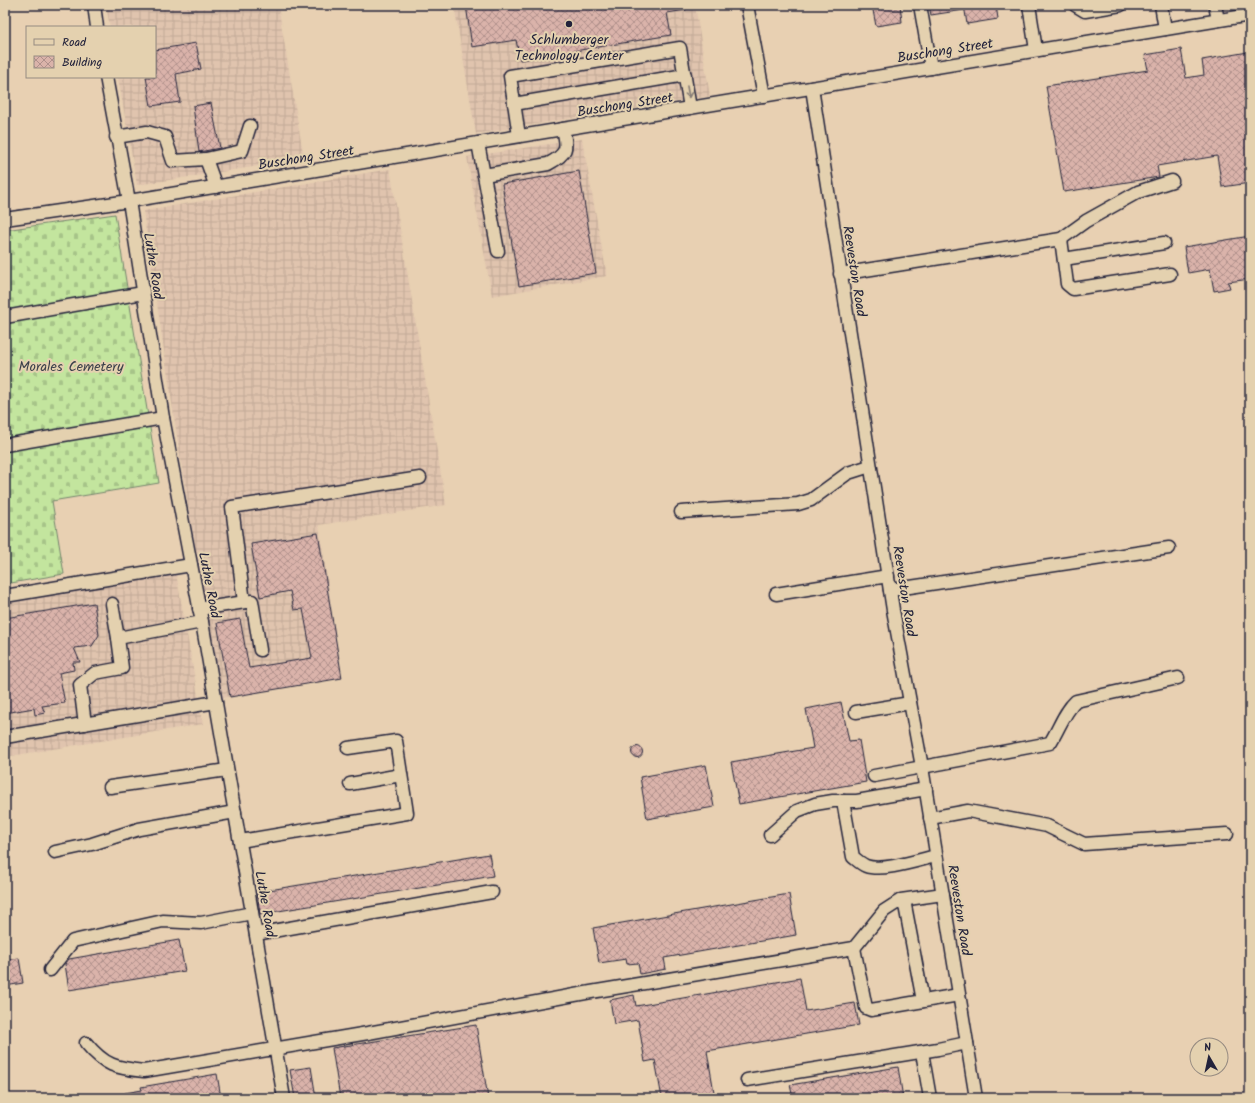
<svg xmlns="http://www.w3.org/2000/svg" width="1255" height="1103" viewBox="0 0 1255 1103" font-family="Kalam,sans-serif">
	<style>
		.industrial { fill: url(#industrial-grid) }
		.cemetery { fill: url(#cemetery-stones); stroke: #72846c }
		.building { fill: url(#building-cross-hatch); stroke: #22223b }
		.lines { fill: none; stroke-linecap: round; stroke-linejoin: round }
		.minor-casing { stroke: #22223b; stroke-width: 15 }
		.minor { stroke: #e4d1af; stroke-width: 12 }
		.oneway { stroke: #837a75 }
		.poi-dot { fill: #22223b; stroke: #e4d1af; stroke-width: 1.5 }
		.labels { text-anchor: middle; stroke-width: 4; stroke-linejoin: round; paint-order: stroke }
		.poi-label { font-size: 14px; fill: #22223b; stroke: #e4d1af }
		.street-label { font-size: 14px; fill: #22223b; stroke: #e4d1af }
		.park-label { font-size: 14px; fill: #3a3f4a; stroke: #e4d1af }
	</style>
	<defs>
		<pattern id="industrial-grid" width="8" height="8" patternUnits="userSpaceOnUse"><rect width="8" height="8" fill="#e0c4ae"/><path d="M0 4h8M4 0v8" fill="none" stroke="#c0a897"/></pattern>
		<pattern id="cemetery-stones" width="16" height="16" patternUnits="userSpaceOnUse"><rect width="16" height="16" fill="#c3e59e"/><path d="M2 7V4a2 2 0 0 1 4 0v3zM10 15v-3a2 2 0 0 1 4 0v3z" fill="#a7c489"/></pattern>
		<pattern id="building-cross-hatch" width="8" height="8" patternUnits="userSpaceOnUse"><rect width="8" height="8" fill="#dab3aa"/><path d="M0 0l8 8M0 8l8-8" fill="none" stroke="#b0918c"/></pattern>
	</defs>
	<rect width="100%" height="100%" fill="#e8d0b2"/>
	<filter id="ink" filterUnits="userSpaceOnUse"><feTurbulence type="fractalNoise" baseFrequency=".025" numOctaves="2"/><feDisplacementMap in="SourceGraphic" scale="8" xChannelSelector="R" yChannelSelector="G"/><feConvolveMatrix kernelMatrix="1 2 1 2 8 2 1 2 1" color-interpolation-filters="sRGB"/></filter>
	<g filter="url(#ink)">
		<g class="industrial">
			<path d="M106,5H278L304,159L137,185L118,77H155V27H110Z"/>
			<path d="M454,5H695L710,96L476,134Z"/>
			<path d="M582,139L607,276L492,296L467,157Z"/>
			<path d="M390,169L446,505L319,525L342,678L221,698L182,469L143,211Z"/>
			<path d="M174,562L203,724L5,757V591Z"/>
		</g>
		<path class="cemetery" d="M115,214L159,483L52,501L64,574L5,584V230Z"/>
		<g class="building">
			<path d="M466,5H686V10L667,13L671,35L520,60L516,40L472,47Z"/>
			<path d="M872,5H900L902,22L876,26Z"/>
			<path d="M929,5H963L964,10L931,15Z"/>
			<path d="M964,5H996L998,19L967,24Z"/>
			<path d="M196,43L201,69L176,74L180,102L151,106L146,77H155V50Z"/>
			<path d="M1181,49L1186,78L1204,75L1202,60L1248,52L1250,63V183L1222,187L1217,156L1157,166L1159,177L1064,192L1046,86L1148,70L1145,55Z"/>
			<path d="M211,103L220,148L199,152L193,106Z"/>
			<path d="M579,171L596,273L519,286L502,184Z"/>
			<path d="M1250,236V279L1228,282L1230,288L1214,291L1210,269L1188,273L1184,247Z"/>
			<path d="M318,533L342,678L230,697L217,623L240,619L249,668L312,658L303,609L294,610L290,591L260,597L251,544Z"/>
			<path d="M94,603L99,635L92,646L74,648L80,662H73L74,670L59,673L65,703L42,706L45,713L35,715L34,708L5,713V618Z"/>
			<path d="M841,702L849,741L859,740L866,782L739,804L731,762L813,748L806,709Z"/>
			<circle cx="637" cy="752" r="5.5"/>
			<path d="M706,765L714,807L647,819L640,777Z"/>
			<path d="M489,854L493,876L260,914L257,892Z"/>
			<path d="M789,894L796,935L664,958L666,969L640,974L638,963L627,964L626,959L599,963L593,928Z"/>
			<path d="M179,940L185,971L69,990L65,964L69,959Z"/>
			<path d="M19,958L23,983L5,986V960Z"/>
			<path d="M800,978L806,1011L855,1003L859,1025L707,1051L715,1098H662L655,1060L645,1062L638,1020L614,1024L610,1000L634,995L636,1006Z"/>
			<path d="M476,1025L488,1098H340L332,1048Z"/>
			<path d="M311,1067L316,1098H295L290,1070Z"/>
			<path d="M898,1067L903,1098H793L790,1085Z"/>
			<path d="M217,1074L221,1098H125V1093L142,1090L141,1087Z"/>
		</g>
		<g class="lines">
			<defs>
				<g id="minor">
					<path d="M94,5L97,27"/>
					<path d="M747,5L764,96"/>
					<path d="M920,5L931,68"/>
					<path d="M1029,5L1036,50"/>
					<path d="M1075,5L1085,11L1121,5"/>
					<path d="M1161,5L1165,29"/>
					<path d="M1215,5L1218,20"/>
					<path d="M106,77L129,201L163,418L202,622L284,1098"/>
					<path d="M812,88L893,610L922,767L976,1098"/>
					<path d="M514,104L685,75"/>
					<path d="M519,136L510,76L680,48L690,108"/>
					<path d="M116,137L147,132L165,137L173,161L206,159L242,151L250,126"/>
					<path d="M478,143L498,251"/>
					<path d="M206,159L216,187"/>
					<path d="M484,175L548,164C567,154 568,149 563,129"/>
					<path d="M5,219L129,201L1250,15"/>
					<path d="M1061,239L1067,284L1073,289L1170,274"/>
					<path d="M1064,259L1164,243"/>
					<path d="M840,274L1061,239L1086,221L1138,192L1172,181"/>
					<path d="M5,317L143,293"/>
					<path d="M5,445L163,418"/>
					<path d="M681,512L798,504L811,500L848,473L870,466"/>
					<path d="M890,590L1169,548"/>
					<path d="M776,594L888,576"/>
					<path d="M5,596L191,565"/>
					<path d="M244,602L232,507L420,478"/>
					<path d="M112,604L118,638"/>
					<path d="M199,609L252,601L260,650"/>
					<path d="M856,712L910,703"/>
					<path d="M85,724L80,685L95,673L122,668L118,638L202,622"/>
					<path d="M5,737L216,702"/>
					<path d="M874,776L1050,743C1059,729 1064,712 1076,701L1178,678"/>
					<path d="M350,784L401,775"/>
					<path d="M110,787L227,770"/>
					<path d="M843,801L853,857C857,860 861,864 866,866C882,872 919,860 936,856"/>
					<path d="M930,818L968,811L1047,826L1084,844L1227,834"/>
					<path d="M770,835L797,811L815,804L833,801H857L926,789"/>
					<path d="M240,841L407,813L396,741L348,748"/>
					<path d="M55,852L92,844L139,829L235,812"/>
					<path d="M904,900L923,1001"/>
					<path d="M256,934L492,892"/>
					<path d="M854,948L866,1008L871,1010L959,995"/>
					<path d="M50,970L73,941L163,921L201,923L252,913"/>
					<path d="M86,1043C105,1066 116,1068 144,1071L368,1033L591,992L854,948L884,911L901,900L943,894"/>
					<path d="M922,1052L930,1098"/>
					<path d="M747,1080L938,1049L967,1043"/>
				</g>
			</defs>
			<use href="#minor" class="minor-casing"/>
			<use href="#minor" class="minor"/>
		</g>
		<defs><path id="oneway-shaft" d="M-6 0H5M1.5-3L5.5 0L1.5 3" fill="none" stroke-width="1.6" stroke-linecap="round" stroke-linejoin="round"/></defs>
		<use class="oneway" href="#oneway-shaft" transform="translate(688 92) rotate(80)"/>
	</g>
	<circle class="poi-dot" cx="569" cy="24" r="4"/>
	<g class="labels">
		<g class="poi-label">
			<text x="569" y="44">Schlumberger<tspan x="569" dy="16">Technology Center</tspan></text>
		</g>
		<g class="street-label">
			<text transform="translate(945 50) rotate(-9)" y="5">Buschong Street</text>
			<text transform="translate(625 104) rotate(-9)" y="5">Buschong Street</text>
			<text transform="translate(306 157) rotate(-9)" y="5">Buschong Street</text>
			<text transform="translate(154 266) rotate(81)" y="5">Luthe Road</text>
			<text transform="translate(855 271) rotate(81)" y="5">Reeveston Road</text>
			<text transform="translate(210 585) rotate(79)" y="5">Luthe Road</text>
			<text transform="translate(905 591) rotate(81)" y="5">Reeveston Road</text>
			<text transform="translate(266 904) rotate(80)" y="5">Luthe Road</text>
			<text transform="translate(960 910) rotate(81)" y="5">Reeveston Road</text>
		</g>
		<g class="park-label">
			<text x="71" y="371">Morales Cemetery</text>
		</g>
	</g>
	<rect width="1255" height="1103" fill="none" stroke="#e4d1af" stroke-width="20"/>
	<rect x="10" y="10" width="1235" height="1083" fill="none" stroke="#22223b" stroke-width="1.5" filter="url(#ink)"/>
	<rect x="26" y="26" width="130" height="52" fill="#e4d1af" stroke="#968b81"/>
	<rect x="34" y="39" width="20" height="6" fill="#e4d1af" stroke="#968b81"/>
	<text x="62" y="46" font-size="12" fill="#22223b">Road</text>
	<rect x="34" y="56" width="20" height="12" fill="url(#building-cross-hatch)" stroke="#968b81"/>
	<text x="62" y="66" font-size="12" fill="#22223b">Building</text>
	<g transform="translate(1209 1057) rotate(351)"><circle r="19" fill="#e4d1af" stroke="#968b81"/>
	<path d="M0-3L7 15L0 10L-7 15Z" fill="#22223b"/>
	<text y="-6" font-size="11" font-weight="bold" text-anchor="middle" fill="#22223b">N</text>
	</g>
</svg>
